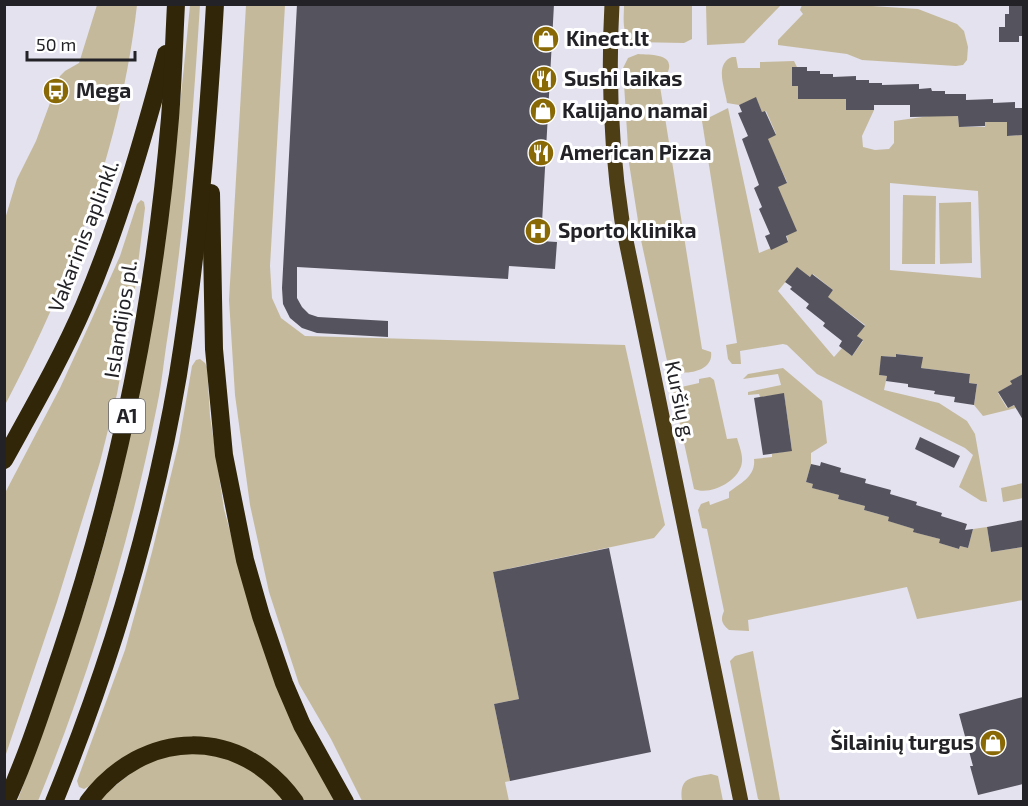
<svg xmlns="http://www.w3.org/2000/svg" width="1028" height="806" viewBox="0 0 1028 806" font-family="'Exo 2',sans-serif">
	<style>
		.green { fill: #c5b99c; fill-rule: evenodd }
		.building { fill: #55545e }
		.lines { fill: none; stroke-linecap: round; stroke-linejoin: round }
		.major { stroke: #4d3e16; stroke-width: 15 }
		.highway { stroke: #312608; stroke-width: 18 }
		.labels { text-anchor: middle; stroke-width: 6; stroke-linejoin: round; paint-order: stroke }
		.shield { fill: #fff; stroke: #656568; stroke-width: 1.5 }
		.shield-label { font-size: 20px; font-weight: bold; fill: #232327 }
		.poi-label { font-size: 21px; font-weight: bold; fill: #232327; stroke: #fff; text-anchor: start }
		.street-label { font-size: 21px; fill: #232327; stroke: #fff }
	</style>
	<rect width="100%" height="100%" fill="#e3e2ee"/>
	<g class="green">
		<path d="M97,5H137C121,146 71,280 5,405V219L17,179L36,141L60,76L65,71L79,63Z"/>
		<path d="M190,5H200C193,115 185,225 168,334C164,358 162,383 157,406C130,541 90,674 38,801L17,802C53,704 89,606 114,505C155,340 174,173 190,5Z"/>
		<path d="M246,5H285L270,266L272,298L281,318L305,336L625,345L665,525L654,538L493,572L519,699L494,704L510,781L505,782L509,801H362L331,739L299,684L269,592L250,505L235,395L229,300Z"/>
		<path d="M624,5H692V39L684,43L633,42C621,35 624,17 624,5Z"/>
		<path d="M706,5V4L781,5L744,43L707,45Z"/>
		<path d="M857,5L918,9L957,24L964,31L968,47L967,60L963,65L956,66L862,60L847,54L778,45V40L803,14L800,10L802,5Z"/>
		<path d="M638,54C655,55 679,54 665,78L659,80L702,349L711,352C714,372 683,376 669,370L641,240L629,163L623,68L628,58Z"/>
		<path d="M732,57H736L738,68H760V62L794,61L797,67L792,68V86H798V99H825L846,95V110H874L862,136L863,147L875,150L889,149L894,143V121L958,112L959,127H985V122H1007V136L1023,135V374L1011,381L1012,384L998,393L1007,408L1014,405L1016,408L983,416L974,405L977,384L969,383L970,374L921,368L922,357L897,354L896,357L882,356L879,375L887,376L884,390L939,403L967,421L975,434L987,502L981,501L959,487L973,455L965,448L817,374L787,345L783,344L740,351L741,364H732L728,359L726,345L737,343L702,121L728,108L759,253L788,241L775,188L787,182L776,158L764,140L776,134L766,111L762,112L756,98L739,105L727,103C725,88 714,64 732,57ZM890,183L978,191L981,278L890,270ZM797,268L810,277L813,274L833,290L825,300L845,310L865,325L857,336L863,341L852,356L842,348L834,357L778,291Z"/>
		<path d="M903,195L936,196L935,264H902Z"/>
		<path d="M141,200L144,202L145,208L132,312L117,394L100,462L57,602L5,757V493L60,388L90,323L120,256L137,204Z"/>
		<path d="M971,202L972,263L940,264L939,203Z"/>
		<path d="M200,359L205,363L207,367L210,416L224,509L244,583L337,801H302L264,761L153,744L120,759L91,785L84,789L79,787L77,781L125,650L152,552L179,442L192,366L196,360Z"/>
		<path d="M783,368L822,401L827,443L811,453V464L806,482L813,484V488L839,495L838,499L865,506L864,510L889,517V521L914,529V532L940,539L939,543L959,549L960,546L968,548L973,529L987,527L991,552L1023,547V600L917,619L907,587L748,620L749,631L729,630C722,624 720,620 724,611L707,529L702,528L698,510L701,504L709,501L710,505L729,498V492C741,483 756,476 754,459L772,457V454L792,450L784,394L760,397L759,394L748,395V392L781,385L778,374L743,379L748,374Z"/>
		<path d="M710,377L714,380L727,439L737,438C739,445 743,455 742,462C740,481 710,496 694,489L673,392L677,388L699,383V379Z"/>
		<path d="M1023,483V498L1003,502L1001,488Z"/>
		<path d="M753,651L780,800L762,802L758,799L730,661L735,656Z"/>
		<path d="M167,754H213L236,762L263,776L286,802H95L141,765Z"/>
		<path d="M711,774L718,776L723,801H682C679,777 690,778 711,774Z"/>
	</g>
	<g class="building">
		<path d="M297,4H554L541,241L557,242L555,269L509,266L508,279L297,267V298L302,307L309,314L318,317L388,321V337L317,333L302,328L290,318L283,304L282,288Z"/>
		<path d="M1009,4H1023V36H1019V42H999V27H1005V14H1009Z"/>
		<path d="M792,67H807V71H820V74H833V77L856,76V80H869V83H882V85L919,84V89L931,88L932,91H945V94H966V100L993,99V103L1015,102V108H1023V135L1007,136V122H985V126L959,127L958,116L910,117V105H874V110H846V99H798V86H792Z"/>
		<path d="M756,97L762,112L765,111L776,135L768,139L787,183L778,187L797,231L786,236L788,242L771,250L765,236L770,234L759,209L762,207L754,188L759,185L742,139L748,136L738,113L742,112L739,105Z"/>
		<path d="M797,267L810,277L812,274L833,290L828,297L865,326L857,336L863,340L852,356L839,346L842,341L823,326L825,323L806,308L809,304L790,289L792,287L785,282Z"/>
		<path d="M896,354L923,357L921,368L970,374L969,383L977,384L974,405L954,402L955,397L934,394L935,391L908,387V384L886,381L887,376L879,375L881,356L896,357Z"/>
		<path d="M1023,374V420L1014,405L1008,408L998,392L1012,384L1010,381Z"/>
		<path d="M784,393L792,451L763,455L754,398Z"/>
		<path d="M920,437L960,456L954,468L915,449Z"/>
		<path d="M821,462L841,468L840,472L866,479L865,483L891,490L890,494L917,502L916,505L942,513L941,516L967,524L965,530L973,529L968,548L960,546L959,549L939,543L940,539L913,532L914,529L888,521L889,517L864,510L865,506L838,499L839,495L812,488L813,484L806,482L811,464L820,466Z"/>
		<path d="M1023,520V547L991,552L987,527Z"/>
		<path d="M609,548L651,752L510,781L494,704L519,699L493,572Z"/>
		<path d="M1023,697V784L978,795L970,766H973L959,714Z"/>
	</g>
	<g class="lines">
		<path class="major" d="M612,4C608,77 611,149 622,221L741,802"/>
		<g class="highway">
			<path d="M211,193L214,349L224,455L245,560L261,616L284,683L302,725L345,802"/>
			<path d="M4,460C32,409 61,359 84,306C119,224 143,139 166,54"/>
			<path d="M6,802C28,754 44,703 61,653C119,479 155,300 170,118C173,80 174,42 176,4"/>
			<path d="M54,802C110,665 153,521 178,375C198,252 208,129 215,4"/>
			<path d="M88,802C143,728 241,725 295,802"/>
		</g>
	</g>
	<defs>
		<symbol id="shop-disc" viewBox="-11 -11 22 22"><circle r="9.5" fill="#886906" stroke="#fff"/><path d="M-5-2.5h2.3a2.7 3.5 0 0 1 5.4 0H5L5.5 6h-11ZM-1.5-2.5h3a1.5 2.3 0 0 0-3 0Z" fill="#fff"/></symbol>
		<symbol id="restaurant-disc" viewBox="-11 -11 22 22"><circle r="9.5" fill="#886906" stroke="#fff"/><path d="M-5-6h1v4h1v-4h1v4h1v-4h1v5L-1.5 .5V6h-2V.5L-5-1ZM5-6V6H3V1.5H1.5Q1.5-4 5-6Z" fill="#fff"/></symbol>
		<symbol id="bus-disc" viewBox="-11 -11 22 22"><circle r="9.5" fill="#886906" stroke="#fff"/><path d="M-5-6H5V4H4V6H2V4H-2V6H-4V4H-5ZM-3.5-4V0h7V-4ZM-3.5 1.2v1.5H-2V1.2ZM2 1.2v1.5H3.5V1.2Z" fill="#fff"/></symbol>
		<symbol id="hospital-disc" viewBox="-11 -11 22 22"><circle r="9.5" fill="#886906" stroke="#fff"/><path d="M-5-5h3v3.5h4V-5h3V5h-3V1.5h-4V5h-3Z" fill="#fff"/></symbol>
	</defs>
	<g fill-rule="evenodd">
		<use href="#shop-disc" x="531" y="24" width="30" height="30"/>
		<use href="#restaurant-disc" x="529" y="64" width="30" height="30"/>
		<use href="#bus-disc" x="41" y="76" width="30" height="30"/>
		<use href="#shop-disc" x="528" y="96" width="30" height="30"/>
		<use href="#restaurant-disc" x="526" y="138" width="30" height="30"/>
		<use href="#hospital-disc" x="523" y="216" width="30" height="30"/>
		<use href="#shop-disc" x="978" y="728" width="30" height="30"/>
	</g>
	<g class="labels">
		<rect class="shield" x="109" y="399" width="36" height="34" rx="4.5"/>
		<g class="shield-label">
			<text x="127" y="423">A1</text>
		</g>
		<g class="poi-label">
			<text x="566" y="46">Kinect.lt</text>
			<text x="564" y="86">Sushi laikas</text>
			<text x="76" y="98">Mega</text>
			<text x="562" y="118">Kalijano namai</text>
			<text x="560" y="160">American Pizza</text>
			<text x="558" y="238">Sporto klinika</text>
			<text x="974" y="750" text-anchor="end">Šilainių turgus</text>
		</g>
		<g class="street-label">
			<text transform="translate(84 236) rotate(-69)" y="7">Vakarinis aplinkl.</text>
			<text transform="translate(121 319) rotate(-81)" y="7">Islandijos pl.</text>
			<text transform="translate(680 401) rotate(78)" y="7">Kuršių g.</text>
		</g>
	</g>
	<rect width="1028" height="806" fill="none" stroke="#232327" stroke-width="12"/>
	<path d="M27 51v9h108v-9" fill="none" stroke="#232327" stroke-width="3"/>
	<text x="36" y="51" font-size="18" fill="#232327" stroke="#ffffff" stroke-width="4.5" paint-order="stroke">50 m</text>
</svg>
